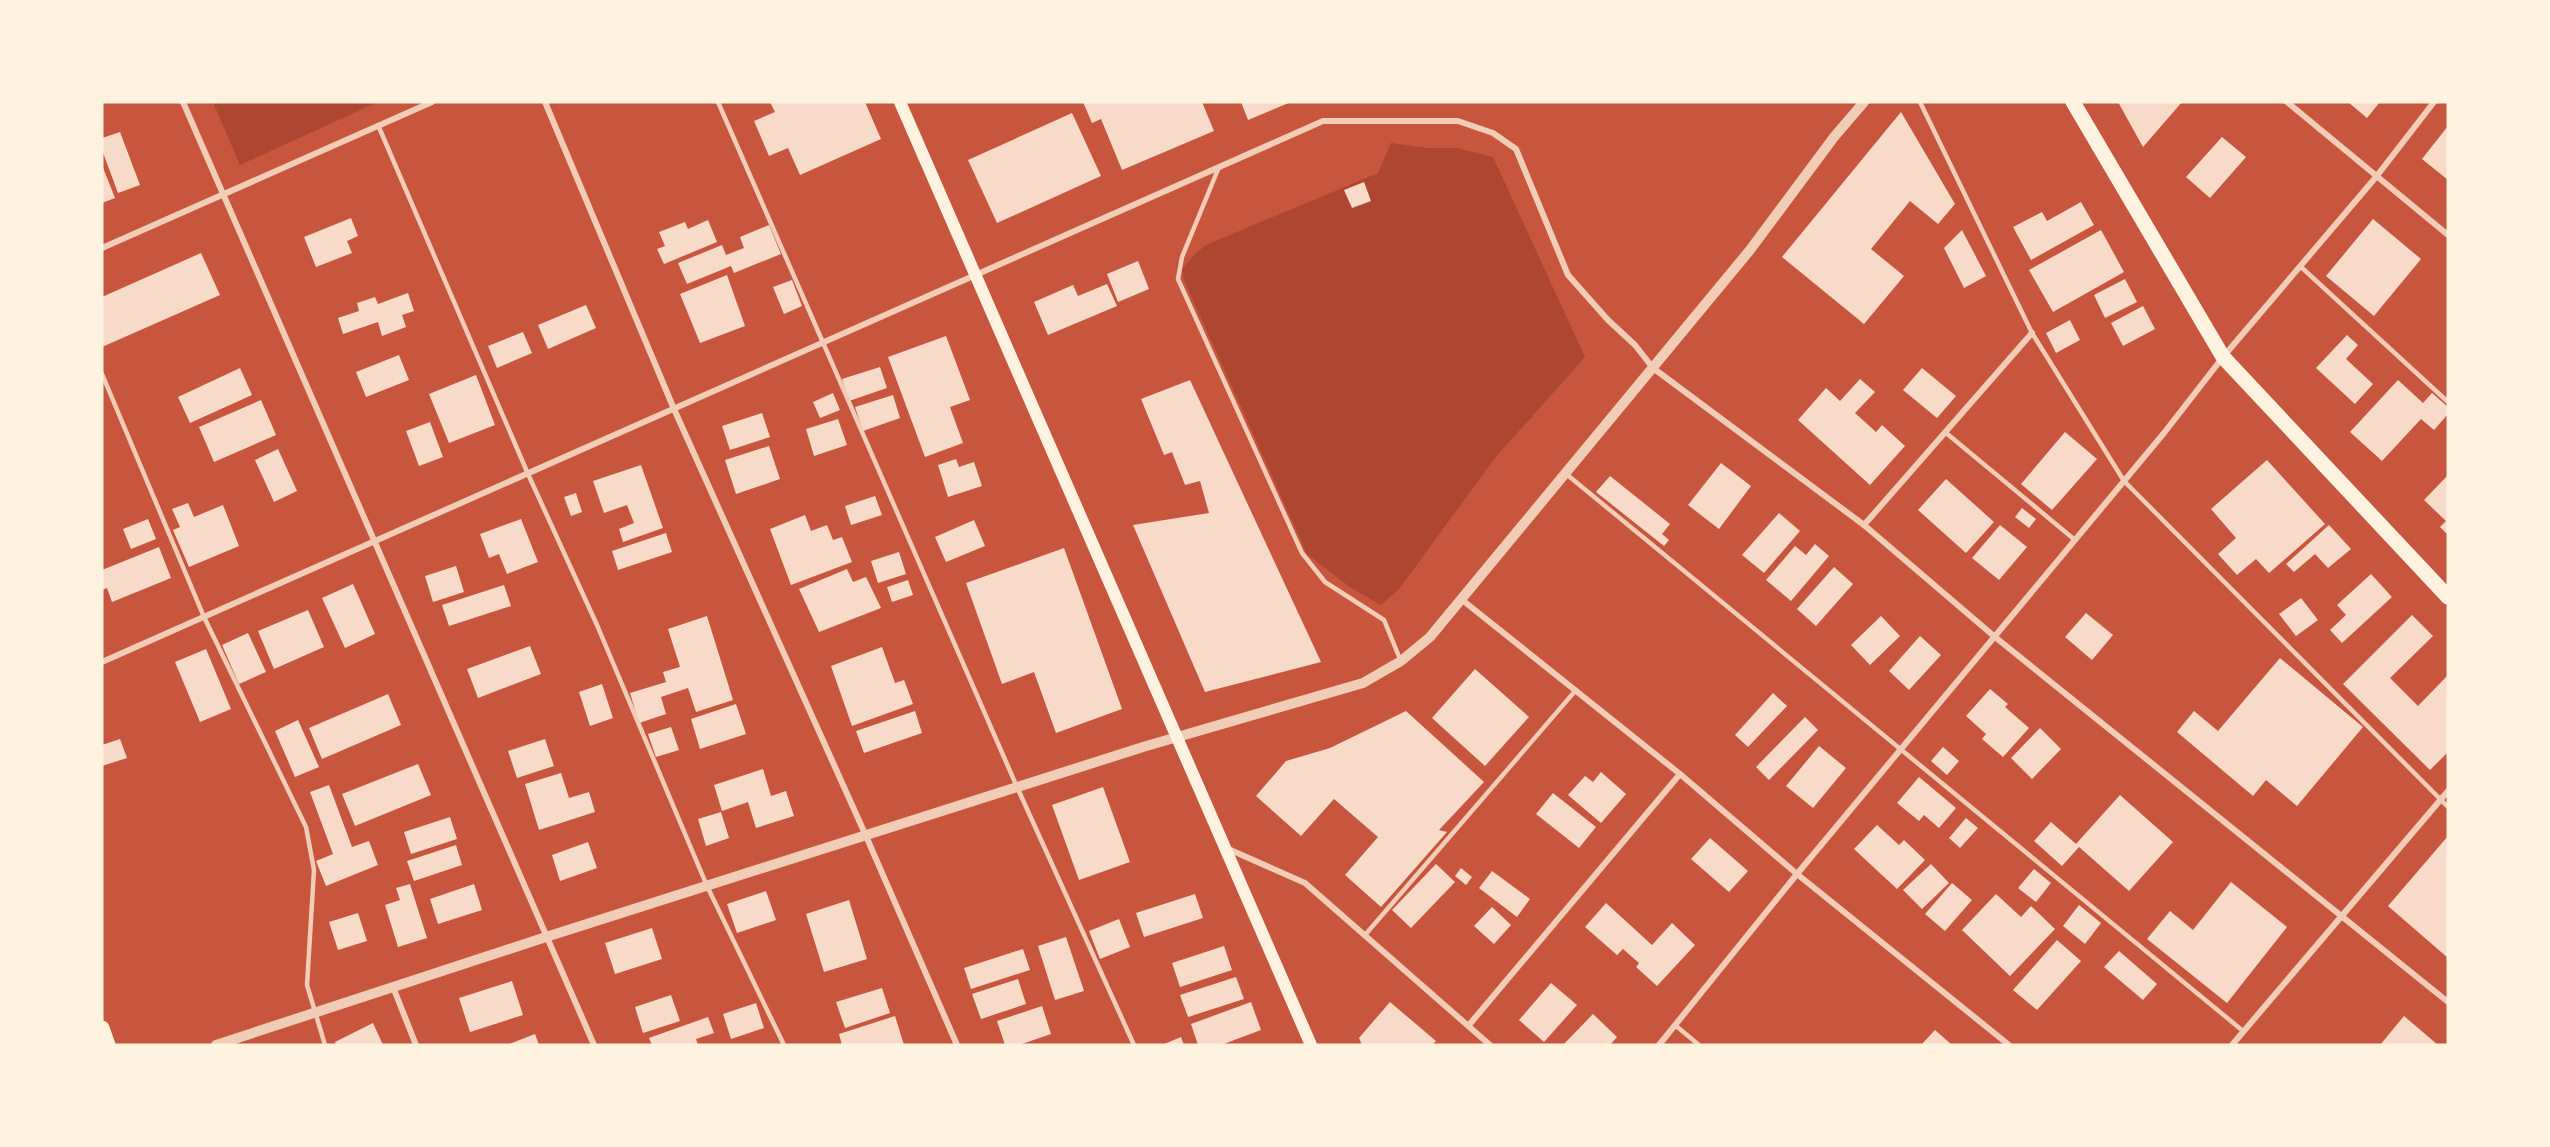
<svg xmlns="http://www.w3.org/2000/svg" width="2550" height="1147" viewBox="0 0 2550 1147" font-family="Figtree,sans-serif">
	<style>
		.green { fill: #ae4732 }
		.building { fill: #f7dbc8 }
		.lines { fill: none; stroke-linecap: round; stroke-linejoin: round }
		.service { stroke: #f1ccb7; stroke-width: 4.5 }
		.minor { stroke: #f1ccb7; stroke-width: 6 }
		.tertiary { stroke: #f1ccb7; stroke-width: 10 }
		.secondary { stroke: #fff3e0; stroke-width: 12 }
		.primary { stroke: #fff3e0; stroke-width: 15 }
	</style>
	<rect width="100%" height="100%" fill="#c8553d"/>
	<g class="green">
		<path d="M213,102H378L240,165Z"/>
		<path d="M1391,143L1428,148H1457L1493,157L1585,357L1495,458L1399,589L1381,605L1351,588L1307,554L1184,280L1182,269L1195,254L1206,245L1378,173Z"/>
	</g>
	<g class="building">
		<path d="M770,102H865L881,139L800,175L788,148L769,156L754,121L775,112Z"/>
		<path d="M1083,102H1202L1214,131L1122,170L1101,119L1092,123Z"/>
		<path d="M1241,102H1291L1248,120Z"/>
		<path d="M2118,102H2182L2143,147Z"/>
		<path d="M2348,102H2380L2367,118Z"/>
		<path d="M1901,112L1955,204L1938,224L1910,201L1871,249L1904,276L1864,324L1782,257Z"/>
		<path d="M1072,113L1101,176L997,223L968,160Z"/>
		<path d="M2448,126V180L2422,159Z"/>
		<path d="M120,132L140,185L118,193L102,150V138Z"/>
		<path d="M2222,137L2246,157L2210,198L2186,177Z"/>
		<path d="M102,165L115,198L102,203Z"/>
		<path d="M1364,182L1371,201L1352,208L1344,190Z"/>
		<path d="M2081,202L2094,225L2031,260L2013,227L2042,212L2047,221Z"/>
		<path d="M351,218L358,236L347,241L352,253L316,267L304,237Z"/>
		<path d="M2373,219L2421,259L2374,316L2326,276Z"/>
		<path d="M708,220L717,242L664,264L657,249L665,246L659,232L685,222L688,229Z"/>
		<path d="M769,225L781,254L734,273L731,266L687,284L678,263L722,245L726,255L744,248L740,237Z"/>
		<path d="M1962,230L1986,276L1964,288L1944,248Z"/>
		<path d="M2101,230L2124,272L2053,312L2029,270Z"/>
		<path d="M201,253L220,295L102,347V297Z"/>
		<path d="M1138,261L1149,289L1118,302L1107,274Z"/>
		<path d="M727,275L745,326L700,343L680,294Z"/>
		<path d="M2125,279L2137,302L2105,318L2094,295Z"/>
		<path d="M792,280L802,306L784,314L773,287Z"/>
		<path d="M1107,284L1117,306L1048,335L1034,302L1073,285L1078,296Z"/>
		<path d="M408,293L414,311L402,315L406,327L382,336L378,322L343,334L338,318L359,311L357,303L375,297L378,304Z"/>
		<path d="M586,305L596,328L548,349L538,325Z"/>
		<path d="M2143,306L2155,329L2123,346L2111,323Z"/>
		<path d="M2070,320L2080,340L2056,353L2046,333Z"/>
		<path d="M523,332L532,353L497,368L488,346Z"/>
		<path d="M2347,335L2358,345L2346,359L2373,384L2355,404L2316,368Z"/>
		<path d="M946,336L970,400L950,407L963,443L925,457L888,357Z"/>
		<path d="M399,355L409,380L366,397L356,372Z"/>
		<path d="M880,367L887,388L849,401L842,379Z"/>
		<path d="M240,368L252,395L190,423L178,397Z"/>
		<path d="M1922,368L1956,396L1937,418L1903,390Z"/>
		<path d="M476,375L495,425L449,443L429,394Z"/>
		<path d="M1860,379L1875,392L1855,413L1876,432L1882,425L1905,446L1870,485L1798,420L1826,388L1840,401Z"/>
		<path d="M1190,380L1321,662L1205,692L1133,525L1209,513L1200,481L1185,485L1172,452L1164,455L1141,399Z"/>
		<path d="M2398,380L2423,403L2432,393L2448,407V414L2434,430L2421,419L2382,461L2350,432Z"/>
		<path d="M833,393L840,410L820,418L813,402Z"/>
		<path d="M893,395L900,418L863,431L855,407Z"/>
		<path d="M261,400L276,435L214,462L199,427Z"/>
		<path d="M762,413L770,437L730,450L722,426Z"/>
		<path d="M838,419L847,445L814,456L806,429Z"/>
		<path d="M430,422L443,457L419,466L406,431Z"/>
		<path d="M2065,432L2097,459L2052,510L2021,484Z"/>
		<path d="M769,446L780,479L736,494L725,460Z"/>
		<path d="M278,449L297,491L274,502L255,460Z"/>
		<path d="M956,459L959,467L974,462L982,486L948,497L938,465Z"/>
		<path d="M2267,460L2325,524L2269,573L2256,559L2237,575L2218,554L2236,538L2211,509Z"/>
		<path d="M1721,463L1751,486L1719,529L1688,505Z"/>
		<path d="M641,465L663,528L623,542L619,529L634,523L627,505L604,513L593,481Z"/>
		<path d="M2448,475V535L2440,527L2446,521L2424,500Z"/>
		<path d="M1610,476L1670,524L1662,534L1669,540L1664,546L1596,492Z"/>
		<path d="M1946,479L1994,522L1966,553L1918,510Z"/>
		<path d="M576,493L582,512L571,516L564,497Z"/>
		<path d="M875,496L882,515L851,525L845,506Z"/>
		<path d="M188,503L194,517L223,505L239,546L189,567L173,530L180,527L172,509Z"/>
		<path d="M2022,508L2036,519L2029,528L2015,517Z"/>
		<path d="M1779,513L1800,531L1764,573L1742,555Z"/>
		<path d="M805,515L811,531L827,525L833,540L842,537L852,562L791,585L770,529Z"/>
		<path d="M148,519L156,539L131,549L123,529Z"/>
		<path d="M521,519L538,562L507,574L499,554L489,558L480,534Z"/>
		<path d="M974,520L985,546L946,562L935,537Z"/>
		<path d="M2000,525L2027,547L1999,580L1972,558Z"/>
		<path d="M2329,525L2351,549L2328,568L2315,554L2294,572L2286,564Z"/>
		<path d="M666,533L672,552L618,570L612,551Z"/>
		<path d="M1815,544L1829,556L1791,601L1766,580L1795,546L1806,555Z"/>
		<path d="M159,547L171,578L112,602L107,588L102,590V570Z"/>
		<path d="M1064,548L1122,709L1056,733L1034,672L1002,684L966,583Z"/>
		<path d="M899,552L906,574L878,583L871,561Z"/>
		<path d="M456,566L464,592L433,602L425,576Z"/>
		<path d="M1834,567L1853,584L1816,626L1797,609Z"/>
		<path d="M847,569L853,582L866,577L881,608L819,632L799,589Z"/>
		<path d="M2371,574L2392,597L2342,643L2330,630L2346,615L2337,605Z"/>
		<path d="M908,580L913,595L892,602L887,587Z"/>
		<path d="M353,584L375,634L345,648L322,598Z"/>
		<path d="M504,585L511,606L449,626L442,605Z"/>
		<path d="M2301,598L2318,620L2296,636L2279,614Z"/>
		<path d="M308,610L324,647L274,669L258,631Z"/>
		<path d="M2086,613L2113,635L2092,660L2065,637Z"/>
		<path d="M2412,615L2433,636L2390,678L2418,706L2448,675V752L2430,770L2343,684Z"/>
		<path d="M707,616L733,700L696,712L688,688L661,697L666,714L639,723L630,693L666,682L663,672L680,667L668,629Z"/>
		<path d="M1881,616L1900,636L1870,665L1851,645Z"/>
		<path d="M248,633L266,672L239,684L222,645Z"/>
		<path d="M1920,636L1941,655L1909,690L1889,671Z"/>
		<path d="M530,646L541,674L478,698L467,669Z"/>
		<path d="M882,647L895,683L904,680L913,704L852,726L831,666Z"/>
		<path d="M206,649L231,709L200,722L175,662Z"/>
		<path d="M2280,658L2363,727L2297,806L2266,780L2253,796L2177,732L2194,711L2218,731Z"/>
		<path d="M1475,669L1529,717L1485,766L1432,718Z"/>
		<path d="M602,684L613,718L590,726L579,692Z"/>
		<path d="M1990,689L2008,704L2005,707L2029,728L2003,757L1982,739L1986,734L1966,716Z"/>
		<path d="M1773,693L1787,706L1748,747L1735,735Z"/>
		<path d="M388,694L401,725L322,759L309,728Z"/>
		<path d="M736,704L746,734L700,749L691,719Z"/>
		<path d="M915,711L922,733L864,753L856,731Z"/>
		<path d="M1406,711L1484,782L1439,830L1447,832L1381,907L1345,875L1378,837L1334,799L1301,836L1256,796L1286,761L1330,748Z"/>
		<path d="M1805,717L1818,730L1769,780L1756,767Z"/>
		<path d="M298,720L319,767L295,777L275,731Z"/>
		<path d="M671,727L679,750L656,757L648,734Z"/>
		<path d="M2040,728L2061,749L2032,779L2011,758Z"/>
		<path d="M120,739L127,758L102,766V745Z"/>
		<path d="M545,739L554,766L517,778L508,751Z"/>
		<path d="M1819,746L1846,768L1813,808L1786,786Z"/>
		<path d="M1943,747L1959,761L1947,775L1931,761Z"/>
		<path d="M418,764L431,795L355,826L342,794Z"/>
		<path d="M763,769L771,796L786,791L794,816L756,828L748,802L722,811L714,785Z"/>
		<path d="M1601,772L1626,794L1601,823L1568,795L1585,776L1593,782Z"/>
		<path d="M561,773L569,798L589,792L595,812L539,830L525,784Z"/>
		<path d="M1919,777L1956,808L1939,828L1924,815L1919,821L1897,803Z"/>
		<path d="M329,785L352,847L369,841L378,865L326,886L316,861L333,854L310,792Z"/>
		<path d="M1103,787L1130,862L1079,880L1052,805Z"/>
		<path d="M1553,793L1596,827L1579,848L1536,814Z"/>
		<path d="M2120,795L2173,842L2129,891L2079,847L2062,866L2034,841L2051,822L2076,844Z"/>
		<path d="M721,812L729,838L706,846L698,819Z"/>
		<path d="M450,817L457,839L411,854L404,832Z"/>
		<path d="M1966,818L1978,828L1960,848L1949,838Z"/>
		<path d="M1877,825L1899,845L1904,840L1925,860L1897,889L1854,849Z"/>
		<path d="M2448,836V958L2388,906Z"/>
		<path d="M1710,838L1748,871L1729,892L1691,859Z"/>
		<path d="M588,842L597,868L560,881L552,855Z"/>
		<path d="M456,845L462,865L414,881L407,861Z"/>
		<path d="M1436,864L1455,882L1411,928L1392,910Z"/>
		<path d="M1931,864L1949,883L1922,909L1903,890Z"/>
		<path d="M1461,868L1472,877L1466,885L1455,876Z"/>
		<path d="M2034,869L2051,883L2036,902L2018,888Z"/>
		<path d="M1492,871L1530,899L1517,917L1479,888Z"/>
		<path d="M2231,882L2287,927L2227,1003L2147,939L2170,911L2193,930Z"/>
		<path d="M1952,883L1972,900L1945,931L1925,914Z"/>
		<path d="M410,884L427,938L398,947L385,905L400,900L396,888Z"/>
		<path d="M474,884L482,910L438,924L430,899Z"/>
		<path d="M766,891L776,920L737,933L727,904Z"/>
		<path d="M1195,894L1203,918L1144,937L1136,913Z"/>
		<path d="M1996,894L2021,917L2031,906L2055,929L2010,976L1962,930Z"/>
		<path d="M849,900L867,959L824,972L806,914Z"/>
		<path d="M1606,903L1652,945L1672,923L1695,945L1657,986L1636,967L1639,963L1623,949L1617,955L1585,927Z"/>
		<path d="M2079,905L2101,923L2085,944L2063,926Z"/>
		<path d="M1492,907L1511,925L1494,944L1474,926Z"/>
		<path d="M358,913L367,941L338,950L329,922Z"/>
		<path d="M1119,919L1130,947L1100,959L1089,931Z"/>
		<path d="M652,928L662,959L615,974L605,943Z"/>
		<path d="M1066,937L1084,991L1055,1000L1038,946Z"/>
		<path d="M2057,940L2081,961L2037,1010L2013,990Z"/>
		<path d="M1224,946L1232,970L1180,987L1172,963Z"/>
		<path d="M1023,949L1030,970L971,989L964,968Z"/>
		<path d="M2119,951L2157,984L2143,1000L2104,967Z"/>
		<path d="M1236,977L1244,999L1188,1017L1180,995Z"/>
		<path d="M1018,979L1026,1004L981,1019L972,994Z"/>
		<path d="M512,981L523,1015L470,1032L459,998Z"/>
		<path d="M1551,983L1577,1005L1544,1042L1519,1020Z"/>
		<path d="M882,988L890,1013L845,1028L836,1002Z"/>
		<path d="M671,995L680,1021L643,1033L635,1007Z"/>
		<path d="M1251,1002L1261,1030L1221,1045H1198L1191,1024Z"/>
		<path d="M1390,1002L1436,1041L1432,1045H1362L1359,1038Z"/>
		<path d="M756,1003L764,1028L731,1039L723,1014Z"/>
		<path d="M1042,1006L1051,1034L1019,1045H1005L997,1021Z"/>
		<path d="M1593,1014L1617,1037L1610,1045H1563Z"/>
		<path d="M895,1016L904,1045H842L839,1034Z"/>
		<path d="M2404,1016L2438,1045H2380Z"/>
		<path d="M708,1017L714,1033L696,1039L698,1045H652L649,1038Z"/>
		<path d="M373,1023L383,1045H336L335,1042Z"/>
		<path d="M1935,1030L1952,1045H1921Z"/>
		<path d="M535,1034L539,1045H507Z"/>
		<path d="M1181,1037L1184,1045H1162Z"/>
	</g>
	<g class="lines">
		<g class="service">
			<path d="M718,102L1017,787L1134,1045"/>
			<path d="M1920,102L2032,333L2124,481L2448,807"/>
			<path d="M378,125L528,474L597,625L707,886L784,1045"/>
			<path d="M1219,167L1182,257L1178,279L1302,553L1325,582L1384,620L1400,659"/>
			<path d="M2300,266L2448,402"/>
			<path d="M102,374L204,617L306,827L314,870L307,985L325,1045"/>
			<path d="M1945,432L2075,540"/>
			<path d="M1565,473L2243,1031"/>
			<path d="M1365,935L1576,690"/>
			<path d="M1675,1025L1699,1045"/>
		</g>
		<g class="minor">
			<path d="M183,102L594,1045"/>
			<path d="M545,102L674,409L866,836L957,1045"/>
			<path d="M2287,102L2448,235"/>
			<path d="M102,248L432,102"/>
			<path d="M1864,525L2032,333"/>
			<path d="M1461,599L1680,774L1797,874L2009,1045"/>
			<path d="M102,662L1323,121H1458L1493,133L1516,149L1568,275L1608,320L1635,345L1653,368L1864,525L1995,637L2448,1002"/>
			<path d="M1226,848L1305,883L1490,1045"/>
			<path d="M393,987L416,1045"/>
			<path d="M1469,1025L1680,774"/>
			<path d="M1659,1045L1797,874L2164,433L2223,357L2376,177L2434,102"/>
			<path d="M2232,1045L2448,791"/>
		</g>
		<path class="tertiary" d="M216,1045L546,937L1143,747L1363,683L1401,661L1430,637L1750,250L1834,137L1864,102"/>
		<path class="secondary" d="M900,102L1311,1045"/>
		<g class="primary">
			<path d="M2073,102L2223,357L2448,597"/>
			<path d="M102,1028L108,1045"/>
		</g>
	</g>
	<rect width="2550" height="1147" fill="none" stroke="#fff3e0" stroke-width="207"/>
</svg>
